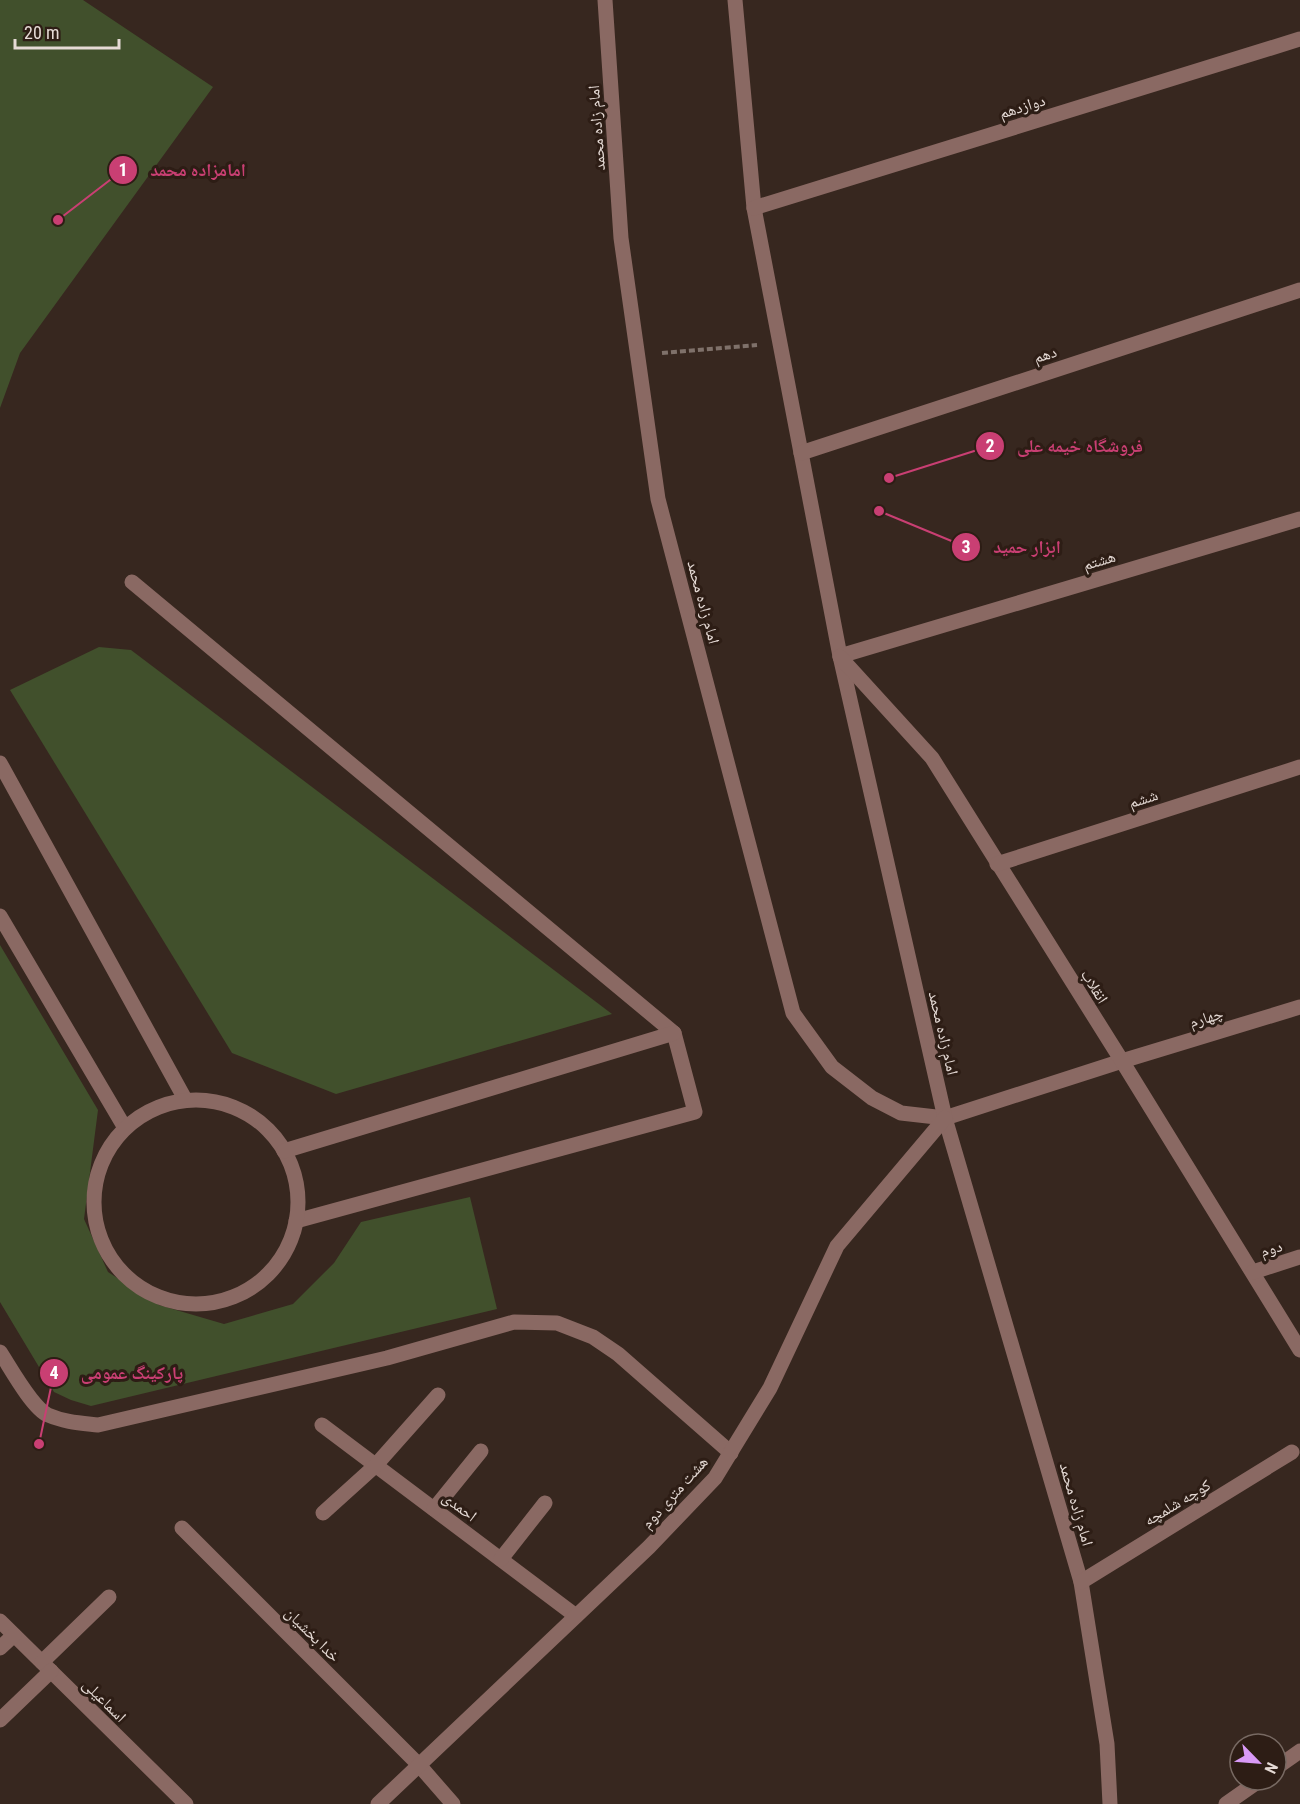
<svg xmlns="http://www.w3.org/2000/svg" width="1300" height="1804" viewBox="0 0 1300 1804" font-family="'Roboto Condensed','Noto Naskh Arabic',sans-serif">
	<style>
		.green { fill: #41502c }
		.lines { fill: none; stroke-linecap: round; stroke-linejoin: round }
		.path { stroke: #7f716a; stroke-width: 4; stroke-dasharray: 6 3; stroke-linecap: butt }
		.minor { stroke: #8a6963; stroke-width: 15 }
		.labels { text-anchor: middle; stroke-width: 6; stroke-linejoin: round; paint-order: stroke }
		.street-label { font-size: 16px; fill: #e5dad5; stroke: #2d1d15 }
		.leader { fill: none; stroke: #c93f73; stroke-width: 2 }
		.callout-dot { fill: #c93f73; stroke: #2d1d15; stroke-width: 2 }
		.mark-label { font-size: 18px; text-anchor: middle; font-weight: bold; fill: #fff }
		.callout-label { font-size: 18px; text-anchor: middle; font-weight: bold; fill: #c93f73; stroke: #2d1d15; stroke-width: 6; stroke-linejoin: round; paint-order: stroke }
	</style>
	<rect width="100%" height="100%" fill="#37271f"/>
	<g class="green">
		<path d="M0,0H83L213,87L20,353L0,408Z"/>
		<path d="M99,647L131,650L612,1014L336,1094L232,1053L10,690Z"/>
		<path d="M0,945L98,1110L84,1219L108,1272L159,1305L224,1324L293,1304L334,1263L361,1222L470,1197L497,1309L91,1406L71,1400L54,1392L0,1302Z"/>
	</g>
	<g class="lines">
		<path class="path" d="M662,353L757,345"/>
		<g class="minor">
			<path d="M605,0L621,238L658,499L793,1013L832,1067L872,1098L901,1113L945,1118L1122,1061L1300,1007"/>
			<path d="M735,0L754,208L840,656L945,1118L1081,1582L1107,1744L1110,1804"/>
			<path d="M754,208L1300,39"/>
			<path d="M801,453L1300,290"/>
			<path d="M132,582L674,1033L695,1112L296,1221"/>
			<path d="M840,656L1300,519"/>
			<path d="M840,657L932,758L1122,1061L1300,1350"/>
			<path d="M0,763L185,1099"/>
			<path d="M997,864L1300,767"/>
			<path d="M0,916L125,1128"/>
			<circle cx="196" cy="1202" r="102"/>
			<path d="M284,1151L674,1033"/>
			<path d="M1253,1272L1300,1257"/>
			<path d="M0,1352C10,1367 32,1408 48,1415C64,1422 81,1423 98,1425L387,1358L514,1322L557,1323L593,1337L618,1354L731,1453"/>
			<path d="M322,1425L576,1616"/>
			<path d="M434,1509L481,1451"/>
			<path d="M323,1513L375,1466L438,1395"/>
			<path d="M182,1528L419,1765L453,1804"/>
			<path d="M501,1559L545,1503"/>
			<path d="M1081,1582L1292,1452"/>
			<path d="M0,1621L186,1804"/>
			<path d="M0,1648L14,1635"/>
			<path d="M42,1662L109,1597"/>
			<path d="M0,1720L51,1671"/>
			<path d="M1276,1768L1300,1751"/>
			<path d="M378,1804L649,1547L715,1478L770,1388L837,1246L945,1118"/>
			<path d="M1226,1804L1260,1780"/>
		</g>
	</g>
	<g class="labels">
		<g class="street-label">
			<text transform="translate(1022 106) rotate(-17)" y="6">دوازدهم</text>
			<text transform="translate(596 128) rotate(-94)" y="6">امام زاده محمد</text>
			<text transform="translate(1045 354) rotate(-18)" y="6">دهم</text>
			<text transform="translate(1099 560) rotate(-17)" y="6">هشتم</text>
			<text transform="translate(704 602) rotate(75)" y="6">امام زاده محمد</text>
			<text transform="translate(1143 798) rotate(-18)" y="6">ششم</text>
			<text transform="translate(1095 986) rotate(58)" y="6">انقلاب</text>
			<text transform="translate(1206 1017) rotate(-17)" y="6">چهارم</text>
			<text transform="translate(944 1033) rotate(77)" y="6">امام زاده محمد</text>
			<text transform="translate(1271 1248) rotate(-17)" y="6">دوم</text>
			<text transform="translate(674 1492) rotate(-48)" y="6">هشت متری دوم</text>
			<text transform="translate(1177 1502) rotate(-31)" y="6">کوچه شلمچه</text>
			<text transform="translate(1077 1504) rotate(74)" y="6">امام زاده محمد</text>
			<text transform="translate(460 1506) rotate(37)" y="6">احمدی</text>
			<text transform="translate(313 1634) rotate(45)" y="6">خدا بخشیان</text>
			<text transform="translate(105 1700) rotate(45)" y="6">اسماعیلی</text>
		</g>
	</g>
	<path class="leader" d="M58 220L123 170M889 478L990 446M879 511L966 547M39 1444L54 1373"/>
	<g class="callout-dot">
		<circle cx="58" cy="220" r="6"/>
		<circle cx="889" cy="478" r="6"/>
		<circle cx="879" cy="511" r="6"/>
		<circle cx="39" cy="1444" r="6"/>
		<circle cx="123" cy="170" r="15"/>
		<circle cx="990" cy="446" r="15"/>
		<circle cx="966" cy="547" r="15"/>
		<circle cx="54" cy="1373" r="15"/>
	</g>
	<g class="mark-label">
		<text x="123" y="176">1</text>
		<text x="990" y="452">2</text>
		<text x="966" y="553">3</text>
		<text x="54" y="1379">4</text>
	</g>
	<g class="callout-label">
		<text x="198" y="176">امامزاده محمد</text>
		<text x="1080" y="452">فروشگاه خیمه علی</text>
		<text x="1027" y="553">ابزار حمید</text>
		<text x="132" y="1379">پارکینگ عمومی</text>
	</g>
	<g transform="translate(1258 1762) rotate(115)"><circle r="28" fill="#2d1d15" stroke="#776962" stroke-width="1.5"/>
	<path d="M0-4.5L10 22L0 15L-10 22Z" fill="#d99af7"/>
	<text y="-9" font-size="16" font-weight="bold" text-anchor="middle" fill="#e5dad5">N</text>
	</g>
	<path d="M15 39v9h104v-9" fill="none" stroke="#e5dad5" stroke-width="3"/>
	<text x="24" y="39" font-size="18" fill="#e5dad5" stroke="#2d1d15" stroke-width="4.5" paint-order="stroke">20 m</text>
</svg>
